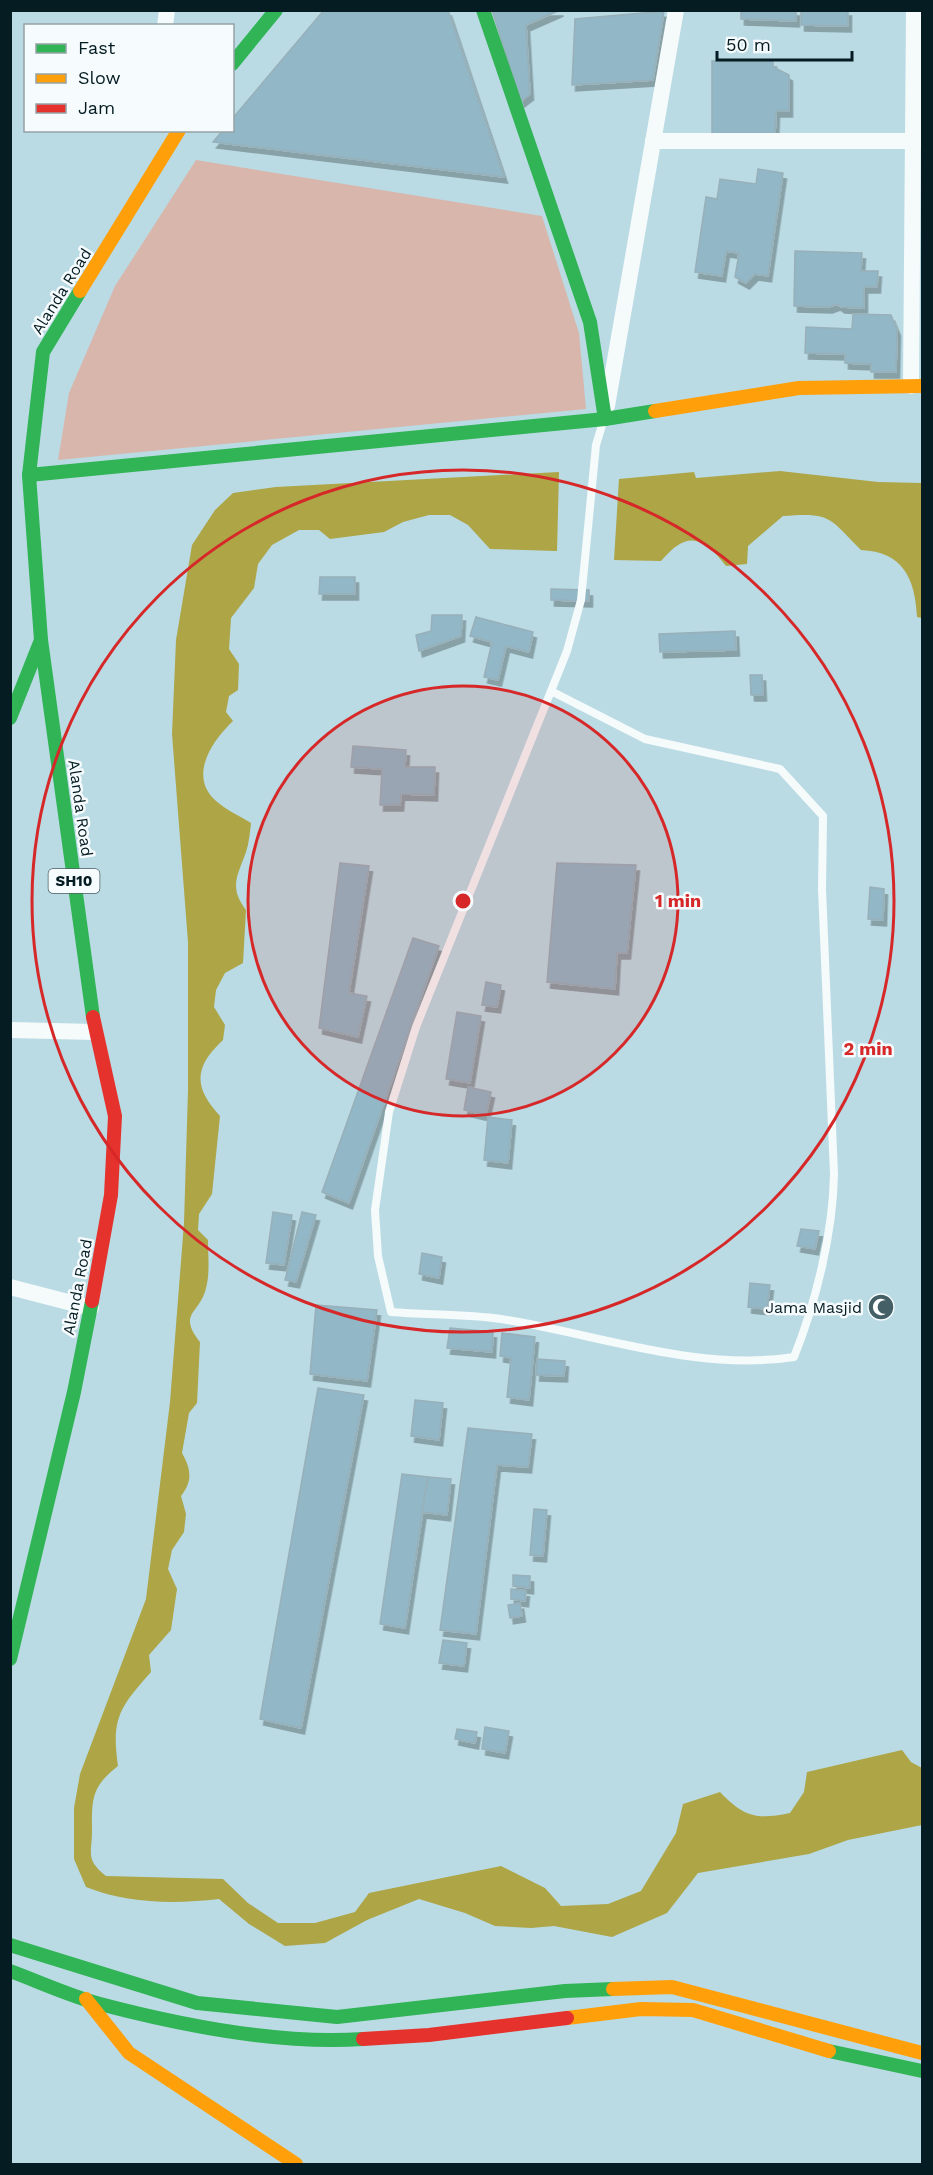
<svg xmlns="http://www.w3.org/2000/svg" width="933" height="2175" viewBox="0 0 933 2175" font-family="'Work Sans',sans-serif">
	<style>
		.green { fill: #d8b6ac }
		.water { fill: #ada546 }
		.building { fill: #92b7c7; stroke: #98b0b9; stroke-width: 1.5; filter: url(#shadow) }
		.lines { fill: none; stroke-linecap: round; stroke-linejoin: round }
		.lane { stroke: #f5fafb; stroke-width: 8 }
		.street { stroke: #f5fafb; stroke-width: 16 }
		.fast { stroke: #30b455; stroke-width: 14 }
		.slow { stroke: #ff9f0a; stroke-width: 14 }
		.jam { stroke: #e5322d; stroke-width: 14 }
		.ring { fill: none; stroke: #d62828; stroke-width: 3 }
		.labels { text-anchor: middle; stroke-width: 5; stroke-linejoin: round; paint-order: stroke }
		.shield { fill: #f6fbfd; stroke: #4d5f64; stroke-width: 1.5 }
		.shield-label { font-size: 15px; font-weight: bold; fill: #041c22 }
		.street-label { font-size: 16px; fill: #041c22; stroke: #f6fbfd }
		.poi-label { font-size: 16px; fill: #041c22; stroke: #f6fbfd; text-anchor: end }
		.centre { fill: #d62828; stroke: #f6fbfd; stroke-width: 3 }
		.ring-label { font-size: 18px; text-anchor: middle; font-weight: bold; fill: #d62828; stroke: #f6fbfd; stroke-width: 5; stroke-linejoin: round; paint-order: stroke }
	</style>
	<defs>
		<filter id="shadow"><feDropShadow dx="3.5" dy="6" stdDeviation="0" flood-color="#0004"/></filter>
	</defs>
	<rect width="100%" height="100%" fill="#badbe4"/>
	<path class="green" d="M196,160L542,216L579,333L586,409L58,460L69,393L115,286Z"/>
	<g class="water">
		<path d="M780,471L878,482L922,483V618L917,617C915,578 903,552 861,550C829,518 832,512 783,516L748,546L747,564L726,566C703,536 687,530 661,561L614,560L619,479L694,472L696,478Z"/>
		<path d="M559,472L557,551L490,549L468,525L450,515H429L403,522L384,532L330,539L319,530H299L272,545L258,564L254,588L231,618L229,649L239,664L238,690L229,696L226,712L233,721C214,739 190,772 212,797C222,808 238,815 251,823C250,832 249,843 246,852C237,877 229,887 246,910L243,963L225,973L216,990L214,1007L225,1025L223,1040C194,1067 193,1087 220,1116L212,1194L199,1214L198,1230L208,1240C208,1255 210,1274 206,1288C200,1314 177,1313 200,1342L197,1403L189,1413L182,1453C191,1469 193,1481 181,1496L186,1514L184,1532L172,1550L168,1569L177,1589L171,1630L149,1655L151,1672C120,1707 111,1718 118,1766C91,1787 92,1799 92,1831C92,1854 85,1859 106,1876L223,1879L248,1903L278,1923H315L355,1912L369,1893L501,1866L545,1888L561,1906L608,1904L641,1891L676,1833L683,1804L720,1792C744,1817 756,1820 790,1813L804,1792L807,1772L902,1750L911,1762L922,1768V1825L848,1840L809,1854L698,1873L667,1913L612,1937L554,1926L531,1928L495,1926L465,1913L419,1899L367,1920L325,1943L285,1946L249,1924L219,1899C175,1904 128,1904 86,1887L74,1859V1808L80,1774L146,1599L170,1402L184,1223L188,1090V942L172,734L176,640L192,545L215,510L233,493L276,487Z"/>
	</g>
	<g class="building">
		<path d="M324,10H448L504,177L213,142L223,130H232V119Z"/>
		<path d="M492,10H560L526,25L530,94L521,101Z"/>
		<path d="M741,10H796V21L741,19Z"/>
		<path d="M801,10H848V26L801,25Z"/>
		<path d="M664,11L653,80L572,85L575,19Z"/>
		<path d="M712,61H773V67L789,75V111H776L775,136H712Z"/>
		<path d="M758,169L783,173L768,276L755,274L746,283L735,277L739,253L726,251L722,276L695,272L706,197L717,199L720,179L756,184Z"/>
		<path d="M795,251L862,253L861,271H878L877,287H864V308L841,307L837,304L829,307L794,306Z"/>
		<path d="M853,314L891,315L897,330L896,372H871V364L845,363V354L805,353L806,327L852,329Z"/>
		<path d="M320,577H355V594H319Z"/>
		<path d="M551,589L589,590V601L551,600Z"/>
		<path d="M432,615H462L461,636L419,651L416,635L431,631Z"/>
		<path d="M476,617L533,632L529,652L506,646L498,680L484,677L492,642L470,636Z"/>
		<path d="M735,631L736,650L660,652L659,634Z"/>
		<path d="M750,675H762L763,695H751Z"/>
		<path d="M353,746L406,750L405,767H435L434,795L401,794L400,805H380L382,769L351,767Z"/>
		<path d="M340,863L369,866L349,993L367,996L358,1037L319,1028Z"/>
		<path d="M557,863L636,865L627,953H617L615,989L547,982Z"/>
		<path d="M870,887L884,889L883,920L868,919Z"/>
		<path d="M413,938L439,946L349,1203L322,1192Z"/>
		<path d="M486,982L501,985L497,1007L482,1005Z"/>
		<path d="M457,1012L481,1016L470,1083L446,1079Z"/>
		<path d="M468,1087L491,1092L486,1115L464,1110Z"/>
		<path d="M488,1117L512,1120L508,1163L484,1160Z"/>
		<path d="M273,1212L292,1215L284,1265L266,1263Z"/>
		<path d="M302,1212L316,1215L296,1282L285,1280Z"/>
		<path d="M801,1229L819,1231L815,1249L797,1246Z"/>
		<path d="M422,1253L442,1257L439,1278L419,1274Z"/>
		<path d="M750,1283L770,1285L767,1309L748,1307Z"/>
		<path d="M316,1305L377,1310L367,1381L310,1374Z"/>
		<path d="M450,1328L493,1332L492,1352L447,1348Z"/>
		<path d="M502,1333L535,1337L529,1400L507,1397L511,1358L500,1356Z"/>
		<path d="M537,1359L565,1361L564,1376L536,1375Z"/>
		<path d="M318,1388L364,1395L301,1728L260,1719Z"/>
		<path d="M415,1400L443,1403L439,1440L411,1436Z"/>
		<path d="M468,1428L532,1434L528,1467L497,1465L476,1634L440,1630Z"/>
		<path d="M402,1474L428,1477L405,1628L380,1624Z"/>
		<path d="M428,1477L451,1479L447,1515L422,1512Z"/>
		<path d="M534,1509L547,1510L543,1556L530,1555Z"/>
		<path d="M513,1575L530,1576V1588L513,1586Z"/>
		<path d="M511,1589L526,1591L525,1601L511,1599Z"/>
		<path d="M520,1603L522,1616L510,1618L508,1605Z"/>
		<path d="M443,1640L467,1643L464,1666L439,1663Z"/>
		<path d="M485,1727L509,1731L505,1753L482,1749Z"/>
		<path d="M457,1729L477,1732L475,1743L455,1739Z"/>
	</g>
	<g class="lines">
		<path class="lane" d="M551,691L645,739L780,769L823,816L822,889L834,1174C833,1233 816,1302 794,1357C696,1372 597,1334 501,1319C465,1314 427,1315 391,1312L378,1256L375,1210L389,1112L416,1027L551,691L567,651L581,600L596,445L603,422"/>
		<g class="street">
			<path d="M165,26L167,10"/>
			<path d="M653,141H922"/>
			<path d="M911,386L914,10"/>
			<path d="M607,406L676,10"/>
			<path d="M10,1030L95,1032"/>
			<path d="M10,1287L91,1308"/>
		</g>
		<g class="fast">
			<path d="M483,10L590,322L605,419"/>
			<path d="M232,64L276,10"/>
			<path d="M80,291L43,352L29,475L41,640L93,1017"/>
			<path d="M29,475L605,419L655,411"/>
			<path d="M10,718L41,640"/>
			<path d="M10,1659L74,1392L92,1301"/>
			<path d="M10,1945L197,2003L337,2017L565,1991L613,1989"/>
			<path d="M10,1971C40,1982 70,1996 100,2004C180,2025 281,2045 363,2039"/>
			<path d="M829,2051L922,2071"/>
		</g>
		<g class="slow">
			<path d="M80,291L179,130"/>
			<path d="M655,411L799,388L922,386"/>
			<path d="M613,1989L672,1987L922,2053"/>
			<path d="M86,1999L129,2053L296,2164"/>
			<path d="M567,2018L641,2009L693,2010L829,2051"/>
		</g>
		<g class="jam">
			<path d="M92,1301L111,1195L115,1116L93,1017"/>
			<path d="M363,2039L429,2035L567,2018"/>
		</g>
	</g>
	<circle cx="463" cy="901" r="215" fill="#d62828" fill-opacity=".12"/>
	<g class="ring">
		<circle cx="463" cy="901" r="215"/>
		<circle cx="463" cy="901" r="431"/>
	</g>
	<defs>
		<symbol id="mosque-disc" viewBox="-11 -11 22 22"><circle r="9.5" fill="#445f66" stroke="#f6fbfd"/><path d="M3.5-4.9A6 6 0 1 0 3.5 4.9A5 5 0 1 1 3.5-4.9Z" fill="#fff"/></symbol>
	</defs>
	<g fill-rule="evenodd">
		<use href="#mosque-disc" x="866" y="1292" width="30" height="30"/>
	</g>
	<g class="labels">
		<rect class="shield" x="48.5" y="869" width="51" height="24" rx="4.5"/>
		<g class="shield-label">
			<text x="74" y="886">SH10</text>
		</g>
		<g class="street-label">
			<text transform="translate(61 291) rotate(-58)" y="6">Alanda Road</text>
			<text transform="translate(81 808) rotate(82)" y="6">Alanda Road</text>
			<text transform="translate(77 1287) rotate(-79)" y="6">Alanda Road</text>
		</g>
		<g class="poi-label">
			<text x="862" y="1313">Jama Masjid</text>
		</g>
	</g>
	<circle cx="463" cy="901" r="9" class="centre"/>
	<g class="ring-label">
		<text x="678" y="907">1 min</text>
		<text x="868" y="1055">2 min</text>
	</g>
	<rect width="933" height="2175" fill="none" stroke="#041c22" stroke-width="24"/>
	<rect x="24" y="24" width="210" height="108" fill="#f6fbfd" stroke="#95a2a5" stroke-width="1.5"/>
	<rect x="36" y="44" width="30" height="9" fill="#30b455" stroke="#95a2a5" stroke-width="1.5"/>
	<text x="78" y="54" font-size="18" fill="#041c22">Fast</text>
	<rect x="36" y="74" width="30" height="9" fill="#ff9f0a" stroke="#95a2a5" stroke-width="1.5"/>
	<text x="78" y="84" font-size="18" fill="#041c22">Slow</text>
	<rect x="36" y="104" width="30" height="9" fill="#e5322d" stroke="#95a2a5" stroke-width="1.5"/>
	<text x="78" y="114" font-size="18" fill="#041c22">Jam</text>
	<path d="M717 51v9h135v-9" fill="none" stroke="#041c22" stroke-width="3"/>
	<text x="726" y="51" font-size="18" fill="#041c22" stroke="#f6fbfd" stroke-width="4.5" paint-order="stroke">50 m</text>
</svg>
